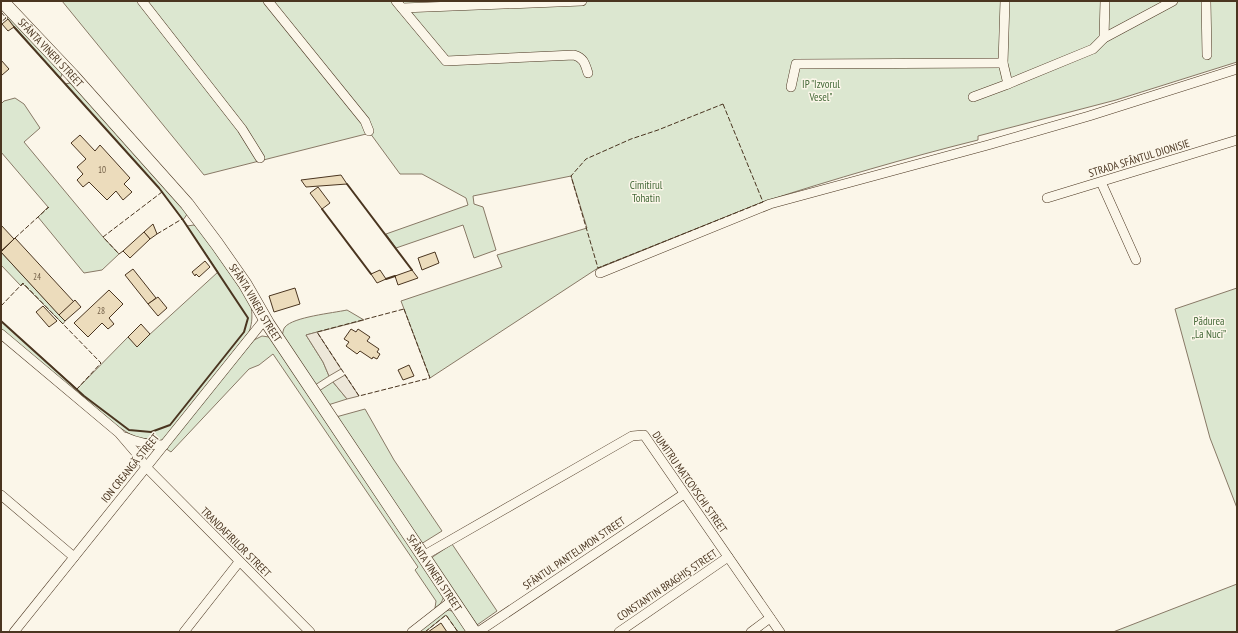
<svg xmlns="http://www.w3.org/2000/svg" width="1238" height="633" viewBox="0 0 1238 633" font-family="'PT Sans Narrow',sans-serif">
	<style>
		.green { fill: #dce7d0; stroke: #887966 }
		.parking { fill: #ede7d9; stroke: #887966 }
		.building { fill: #ecdcbc; stroke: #4a3520 }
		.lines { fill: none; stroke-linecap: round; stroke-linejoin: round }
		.street-casing { stroke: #4a3520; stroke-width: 10 }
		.secondary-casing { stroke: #4a3520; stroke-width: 14 }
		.street { stroke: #fbf6e9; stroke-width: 9 }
		.secondary { stroke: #fbf6e9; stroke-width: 13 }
		.fence { stroke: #4a3520; stroke-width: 1; stroke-dasharray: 5 2; stroke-linecap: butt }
		.wall { stroke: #4a3520; stroke-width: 2 }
		.labels { text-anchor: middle; stroke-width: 3; stroke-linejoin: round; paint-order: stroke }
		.number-label { font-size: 9px; fill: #725f47 }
		.street-label { font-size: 11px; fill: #4a3520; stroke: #fbf6e9 }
		.park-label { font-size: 11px; fill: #436837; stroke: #fbf6e9 }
	</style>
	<rect width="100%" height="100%" fill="#fbf6e9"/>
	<g class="green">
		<path d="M62,1H1237V62L1116,100L978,136V140C906,158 834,179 763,202L598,268L430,378L401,301L502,267L497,255L587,228L571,176L473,196L474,204L483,207L496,250L474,258L463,225L396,248L386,234L468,205L466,198L422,174H400L370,133L204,175Z"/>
		<path d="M11,15L61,69L62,74L60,79L7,18Z"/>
		<path d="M70,83L75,84L188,213L183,220L159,188L65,84Z"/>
		<path d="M15,98L24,104L40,128L24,142L103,237L119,254L102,270L84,273L38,217L48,207L1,152V104L4,101Z"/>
		<path d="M194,225L198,227L251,304C252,315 253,321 249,332L166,437L160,441L136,438L117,426L1,329V321L77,389L128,337L137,346L218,272L187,226Z"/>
		<path d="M1,252L65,321L63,324L23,284L21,286L1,265Z"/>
		<path d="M1237,288V508L1210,438L1175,309Z"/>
		<path d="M347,310L364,320L306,335L323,362L329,376L315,385L282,336C283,333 283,329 285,327C293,317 333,313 347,310Z"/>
		<path d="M262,336L269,337L277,343L444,594C443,601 441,604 435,608L436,601L415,570L418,567L273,354L259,365L249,369L171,452L165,448L254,340Z"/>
		<path d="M333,382L347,399L328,405L319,391Z"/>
		<path d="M365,409L394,460L442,531L421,544L336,417Z"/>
		<path d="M452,544L497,611L477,625L431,558Z"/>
		<path d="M1237,584V632H1113Z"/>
		<path d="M449,610L454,612L469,632H458L446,615L425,632H418L443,612Z"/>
	</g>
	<g class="parking">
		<path d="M317,332L341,369L329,376L323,362L306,335Z"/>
		<path d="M345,375L359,396L347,399L333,382Z"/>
	</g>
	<g class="building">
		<path d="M8,19L14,27L8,31L2,24Z"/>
		<path d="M1,60L9,69L2,75L1,74Z"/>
		<path d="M80,135L95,151L100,145L130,178L124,184L132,192L123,200L116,191L107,200L89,182L83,187L77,180L83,174L77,167L86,159L71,143Z"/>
		<path d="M341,175L347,184L306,187L301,180Z"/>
		<path d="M318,187L330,203L322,209L310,193Z"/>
		<path d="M153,224L157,234L150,239L144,232Z"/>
		<path d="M1,225L14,239L1,251Z"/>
		<path d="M144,232L150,239L130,258L123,251Z"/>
		<path d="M15,238L74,302L59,315L1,252Z"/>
		<path d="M435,252L439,263L422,270L418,258Z"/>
		<path d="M205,261L210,267L199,277L196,274L195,276L192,272Z"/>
		<path d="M133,269L156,298L148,304L125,275Z"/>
		<path d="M380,270L386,279L377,283L371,274Z"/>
		<path d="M412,270L418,278L398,285L395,276Z"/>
		<path d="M295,288L300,304L274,312L269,296Z"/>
		<path d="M109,290L123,304L109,318L114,324L108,329L102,323L88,337L74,323Z"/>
		<path d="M158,297L167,308L158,316L148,304Z"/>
		<path d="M75,300L81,307L65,321L59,315Z"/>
		<path d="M43,306L57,321L49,327L36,312Z"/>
		<path d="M141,324L150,334L137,347L128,337Z"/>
		<path d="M351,329L356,332L358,329L370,337L367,341L379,349L377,352L380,354L377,359L373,357L372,359L360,351L357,354L346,346L349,342L344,339Z"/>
		<path d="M409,365L414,376L403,380L398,370Z"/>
		<path d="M441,623L447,632H428Z"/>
	</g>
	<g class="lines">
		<defs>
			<g id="street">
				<path d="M142,1L242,129L260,158"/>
				<path d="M268,1L365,121L369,131"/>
				<path d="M396,1L446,61L574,55C584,58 585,64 588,73"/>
				<path d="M1005,1L1003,63L1008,84"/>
				<path d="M1206,1L1207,55"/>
				<path d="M402,8L582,1"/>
				<path d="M1104,38L1105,1"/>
				<path d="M791,87L796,64L1003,63"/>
				<path d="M973,97L1008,84L1093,49L1104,38L1173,1"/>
				<path d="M1101,182L1136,260"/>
				<path d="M1047,198L1237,140"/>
				<path d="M600,273L770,204L988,145L1089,116L1237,69"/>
				<path d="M1,334L119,433L137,454L146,467L310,632"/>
				<path d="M125,437C138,443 149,445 164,445"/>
				<path d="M1,495L74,557"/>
				<path d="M423,556L632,436L644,435L780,632"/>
				<path d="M14,632L265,319"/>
				<path d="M184,632L239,562"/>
				<path d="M412,632L453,600"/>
				<path d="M478,632L684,494"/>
				<path d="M619,632L728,557"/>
				<path d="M751,632L770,618"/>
			</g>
			<g id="secondary">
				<path id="s1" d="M2,1L72,75L187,204L217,244L245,284L268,324L474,632"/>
			</g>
		</defs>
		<use href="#street" class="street-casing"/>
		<use href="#secondary" class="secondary-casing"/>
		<use href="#street" class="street"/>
		<use href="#secondary" class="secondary"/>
		<g class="fence">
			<path d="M1,12L6,18L1,22"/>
			<path d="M723,104L763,202L598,268L571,176L586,159L631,139L658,130Z"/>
			<path d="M157,234L182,219"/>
			<path d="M15,238L49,207"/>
			<path d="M123,251L119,254L103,237L162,192"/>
			<path d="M1,306L23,283L101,363L77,389"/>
			<path d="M404,309L430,378L359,396L317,332Z"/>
			<path d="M425,632L446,615L458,632"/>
		</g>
		<g class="wall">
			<path d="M347,184L412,270"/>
			<path d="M322,209L371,274"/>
			<path d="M386,279L395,276"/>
			<path d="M1,321L84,396L129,430L151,432L170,425L244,332L248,318L183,220L159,188L14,27"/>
		</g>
	</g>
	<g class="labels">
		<g class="number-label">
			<text x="102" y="173">10</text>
			<text x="37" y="280">24</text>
			<text x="101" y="314">28</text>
		</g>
		<g class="street-label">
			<text dy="4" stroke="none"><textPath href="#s1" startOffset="71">SFÂNTA VINERI STREET</textPath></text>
			<text transform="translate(1139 158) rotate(-17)" y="4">STRADA SFÂNTUL DIONISIE</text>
			<text dy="4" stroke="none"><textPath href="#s1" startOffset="395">SFÂNTA VINERI STREET</textPath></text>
			<text transform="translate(130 468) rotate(-51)" y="4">ION CREANGĂ STREET</text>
			<text transform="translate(690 482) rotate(55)" y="4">DUMITRU MATCOVSCHI STREET</text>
			<text transform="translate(236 542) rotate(45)" y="4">TRANDAFIRILOR STREET</text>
			<text transform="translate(574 553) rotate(-34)" y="4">SFÂNTUL PANTELIMON STREET</text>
			<text dy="4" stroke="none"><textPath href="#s1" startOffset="719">SFÂNTA VINERI STREET</textPath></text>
			<text transform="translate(667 585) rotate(-34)" y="4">CONSTANTIN BRAGHIŞ STREET</text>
		</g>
		<g class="park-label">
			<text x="821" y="88">IP "Izvorul<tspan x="821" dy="13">Vesel"</tspan></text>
			<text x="646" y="189">Cimitirul<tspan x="646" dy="13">Tohatin</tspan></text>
			<text x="1209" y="325">Pădurea<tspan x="1209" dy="13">„La Nuci”</tspan></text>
		</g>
	</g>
	<rect width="1238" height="633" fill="none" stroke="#4a3520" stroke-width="4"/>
</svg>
